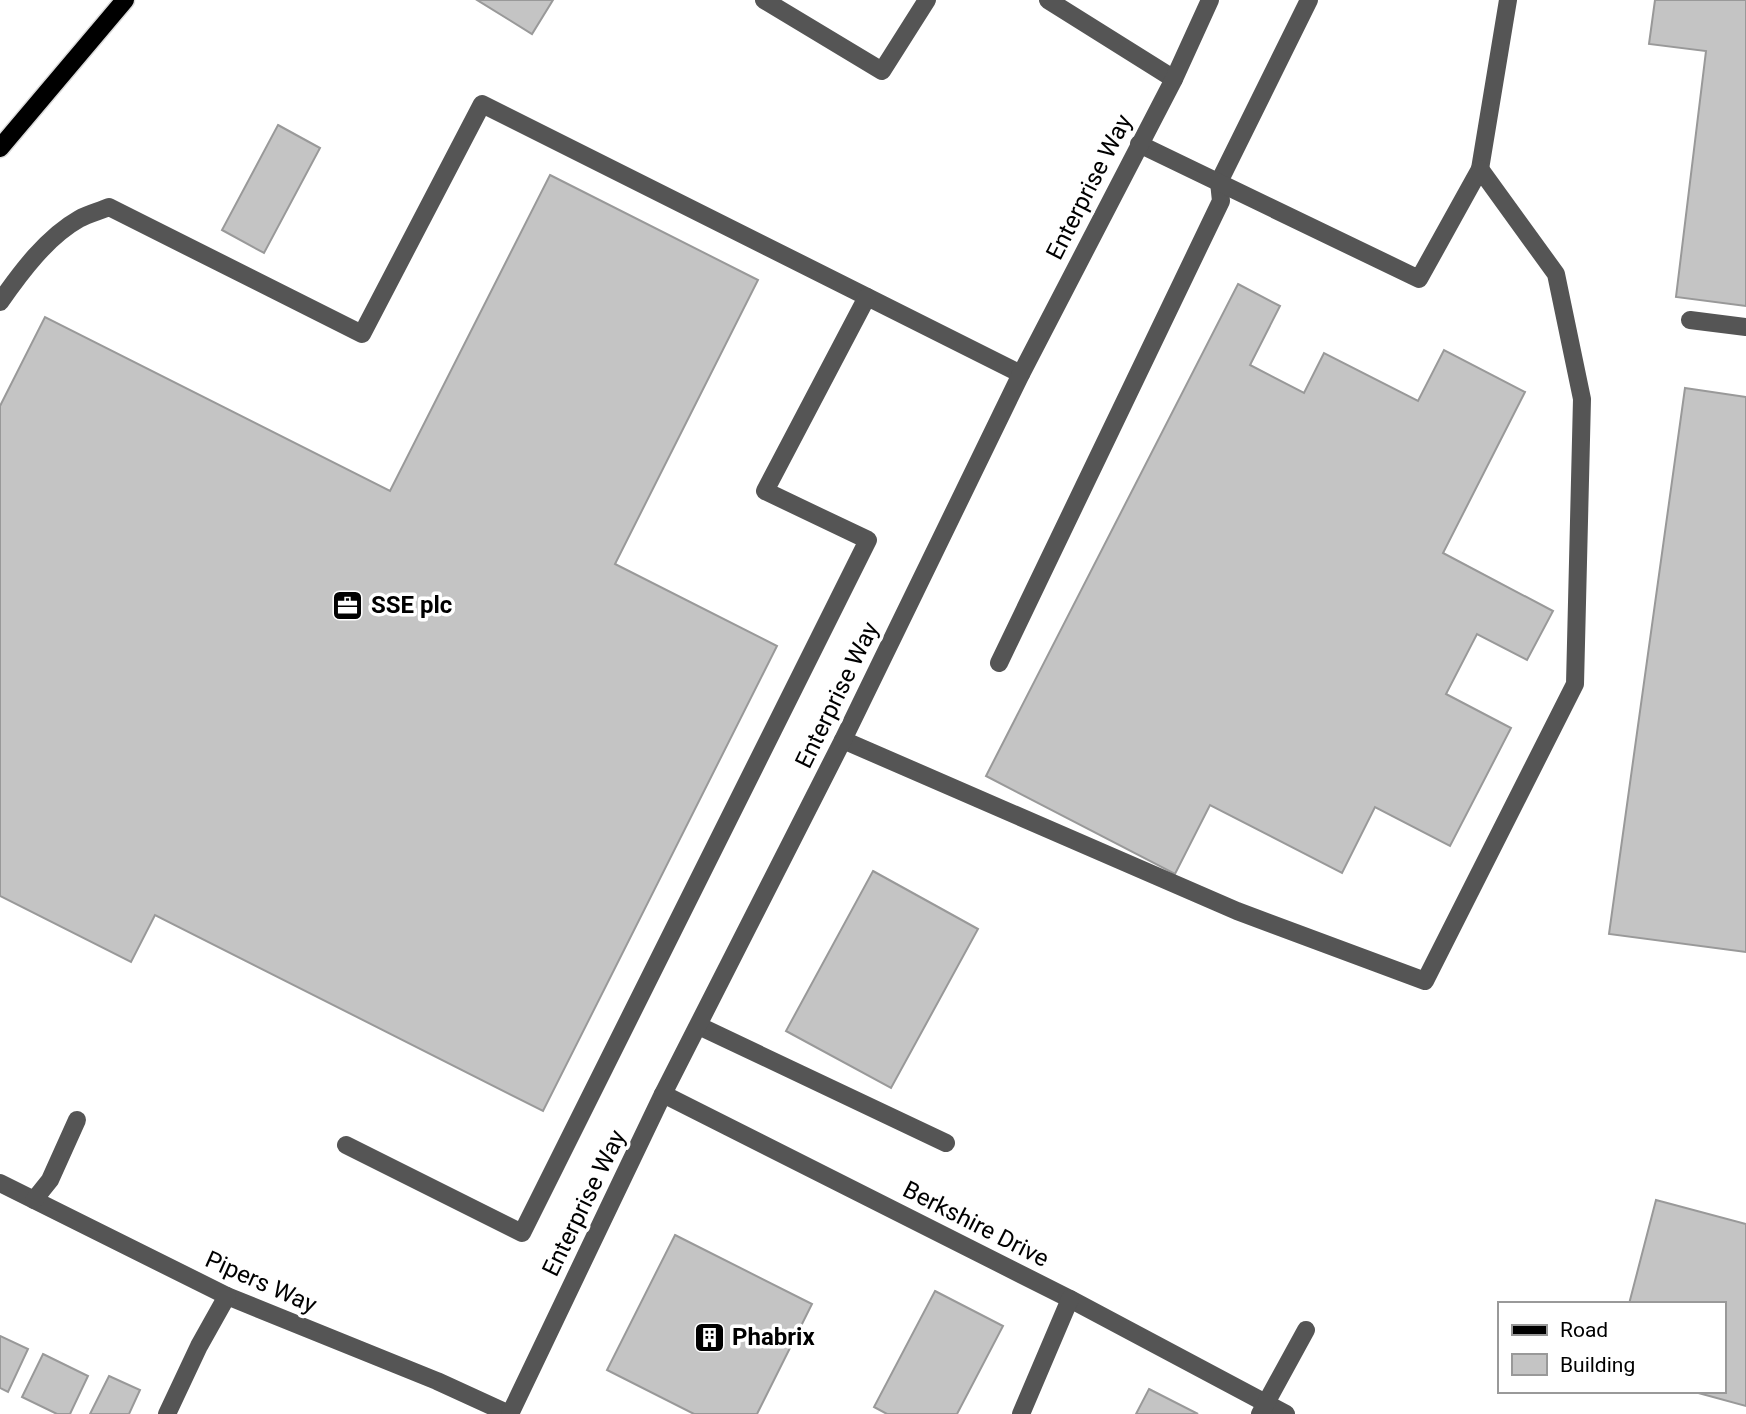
<svg xmlns="http://www.w3.org/2000/svg" width="1746" height="1414" viewBox="0 0 1746 1414" font-family="Roboto,sans-serif">
	<style>
		.building { fill: #c4c4c4; stroke: #999; stroke-width: 2 }
		.lines { fill: none; stroke-linecap: round; stroke-linejoin: round }
		.major-casing { stroke: #dbdbdb; stroke-width: 21 }
		.minor { stroke: #555; stroke-width: 18 }
		.major { stroke: #000; stroke-width: 18 }
		.labels { text-anchor: middle; stroke-width: 7; stroke-linejoin: round; paint-order: stroke }
		.street-label { font-size: 24px; fill: #000; stroke: #fff }
		.poi-label { font-size: 24px; font-weight: bold; fill: #000; stroke: #fff; text-anchor: start }
	</style>
	<rect width="100%" height="100%" fill="#fff"/>
	<g class="building">
		<path d="M477,0H553L532,34Z"/>
		<path d="M1655,0H1746V306L1676,297L1706,51L1649,44Z"/>
		<path d="M278,125L320,148L264,253L222,230Z"/>
		<path d="M550,175L758,280L615,564L777,646L543,1111L155,915L131,962L0,896V406L45,317L390,491Z"/>
		<path d="M1238,284L1280,306L1250,365L1304,393L1324,353L1418,401L1444,350L1525,392L1443,553L1553,611L1527,660L1477,634L1446,694L1511,728L1450,846L1375,807L1342,873L1210,805L1175,874L986,776Z"/>
		<path d="M1685,388L1746,397V952L1609,934Z"/>
		<path d="M873,871L978,929L891,1088L786,1031Z"/>
		<path d="M1656,1200L1746,1224V1406L1691,1391H1723V1304H1629Z"/>
		<path d="M675,1235L812,1304L757,1414H694L607,1370Z"/>
		<path d="M935,1291L1003,1326L957,1414H887L874,1407Z"/>
		<path d="M0,1336L28,1349L8,1392L0,1388Z"/>
		<path d="M43,1354L88,1376L70,1414H57L22,1397Z"/>
		<path d="M109,1376L140,1390L129,1414H90Z"/>
		<path d="M1149,1389L1198,1414H1136Z"/>
	</g>
	<g class="lines">
		<defs>
			<path id="major" d="M0,148L125,0"/>
		</defs>
		<use href="#major" class="major-casing"/>
		<g class="minor">
			<path d="M764,0L882,71L927,0"/>
			<path d="M1048,0L1174,79"/>
			<path d="M1480,169L1508,0"/>
			<path d="M0,302C21,272 47,237 79,219C88,214 100,211 109,207L362,334L482,104L1021,374"/>
			<path d="M1690,320L1746,327"/>
			<path d="M999,663L1221,201L1219,182L1309,0"/>
			<path d="M843,740L1237,911L1425,981L1575,684L1582,399L1556,274L1480,169L1419,279L1139,144"/>
			<path d="M699,1026L946,1143"/>
			<path d="M663,1094L1070,1299L1286,1414"/>
			<path d="M346,1145L522,1233L868,540L765,491L867,297"/>
			<path d="M0,1183L227,1296L437,1381L509,1414"/>
			<path d="M34,1200L50,1180L77,1120"/>
			<path d="M167,1414L199,1346L227,1296"/>
			<path d="M510,1414L663,1094L843,740L1021,374L1174,79L1210,0"/>
			<path d="M1021,1414L1070,1299"/>
			<path d="M1260,1414L1306,1330"/>
		</g>
		<use href="#major" class="major"/>
	</g>
	<defs>
		<symbol id="office-square" viewBox="-11 -11 22 22"><rect x="-9" y="-9" width="18" height="18" rx="4" fill="#000" stroke="#fff"/><path d="M-6-3h4V-5.5h4V-3h4V5H-6ZM-1-4.5V-3h2v-1.5ZM-6 0V1H6V0Z" fill="#fff"/></symbol>
		<symbol id="building-square" viewBox="-11 -11 22 22"><rect x="-9" y="-9" width="18" height="18" rx="4" fill="#000" stroke="#fff"/><path d="M-4-6H4V6H1V3H-1V6H-4ZM-2.5-4.3h1.7v1.8h-1.7ZM.8-4.3h1.7v1.8H.8ZM-2.5-1h1.7V.8h-1.7ZM.8-1h1.7V.8H.8Z" fill="#fff"/></symbol>
	</defs>
	<g fill-rule="evenodd">
		<use href="#office-square" x="330" y="588" width="35" height="35"/>
		<use href="#building-square" x="692" y="1320" width="35" height="35"/>
	</g>
	<g class="labels">
		<g class="street-label">
			<text transform="translate(1089 187) rotate(-63)" y="8">Enterprise Way</text>
			<text transform="translate(837 695) rotate(-64)" y="8">Enterprise Way</text>
			<text transform="translate(584 1203) rotate(-64)" y="8">Enterprise Way</text>
			<text transform="translate(976 1224) rotate(27)" y="8">Berkshire Drive</text>
			<text transform="translate(261 1282) rotate(24)" y="8">Pipers Way</text>
		</g>
		<g class="poi-label">
			<text x="371" y="613">SSE plc</text>
			<text x="732" y="1345">Phabrix</text>
		</g>
	</g>
	<rect x="1498" y="1302" width="228" height="91" fill="#ffffff" stroke="#999999" stroke-width="2"/>
	<rect x="1512" y="1325" width="35" height="10" fill="#000000" stroke="#999999" stroke-width="2"/>
	<text x="1560" y="1337" font-size="21" fill="#000000">Road</text>
	<rect x="1512" y="1354" width="35" height="21" fill="#c4c4c4" stroke="#999999" stroke-width="2"/>
	<text x="1560" y="1372" font-size="21" fill="#000000">Building</text>
</svg>
